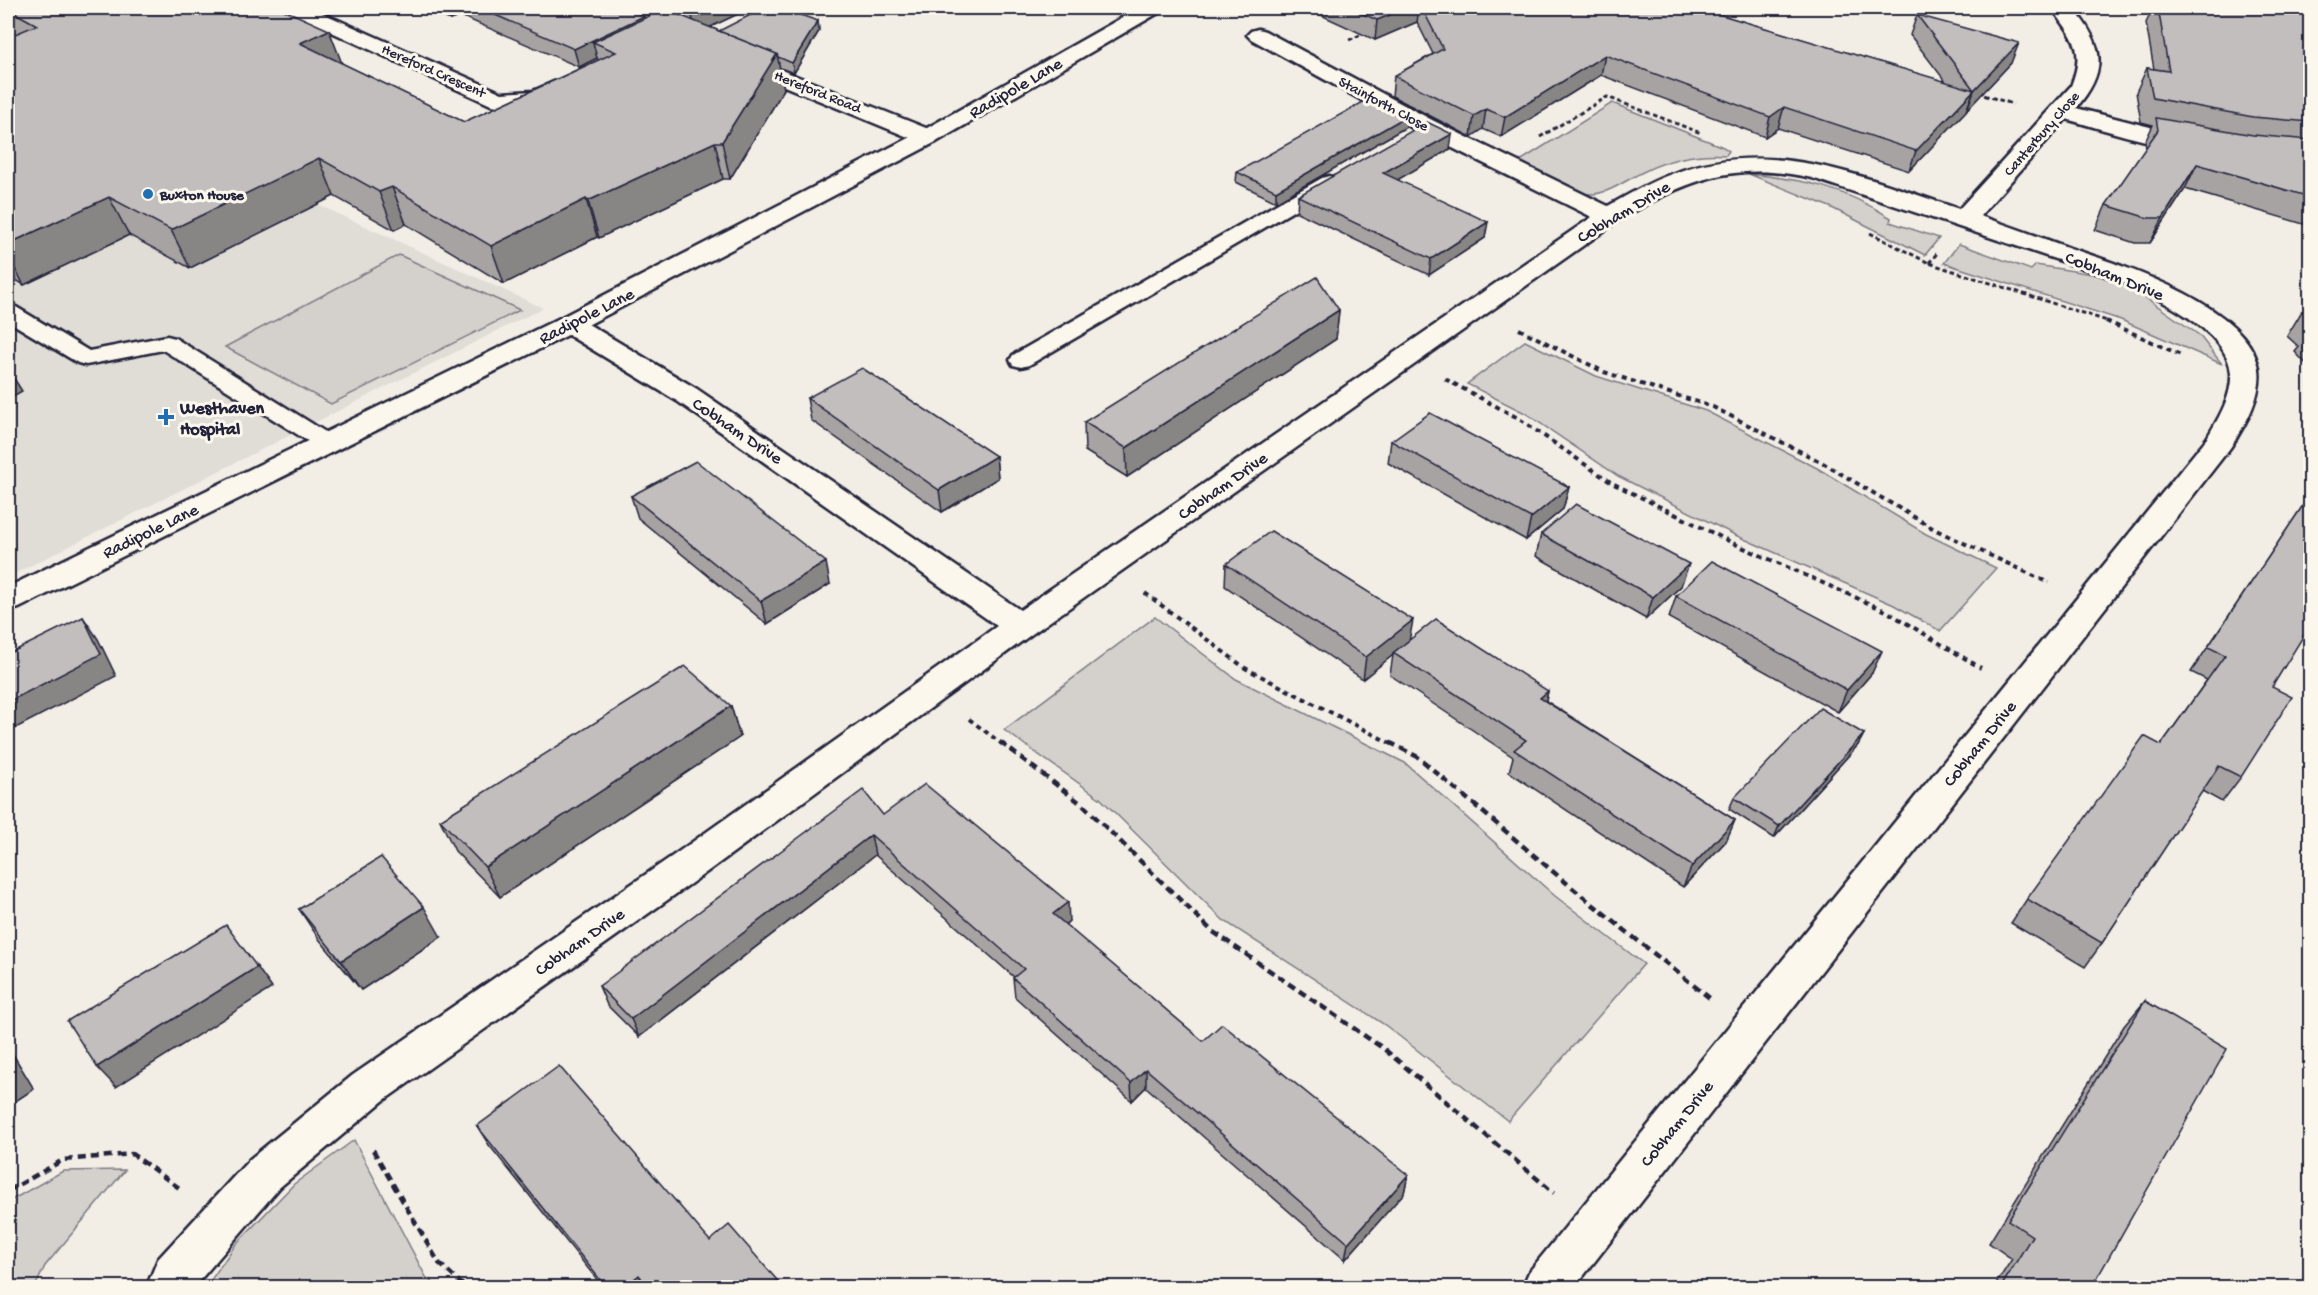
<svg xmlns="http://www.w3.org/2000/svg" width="2318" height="1295" viewBox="0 0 2318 1295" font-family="'Gochi Hand',sans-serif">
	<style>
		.built { fill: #e0dcd6 }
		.green { fill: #d4d1cc; stroke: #7b7a84; stroke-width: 1.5 }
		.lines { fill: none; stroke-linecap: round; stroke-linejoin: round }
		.lane-casing { stroke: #22223b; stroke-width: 5 }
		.street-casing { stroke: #22223b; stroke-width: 5 }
		.secondary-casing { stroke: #22223b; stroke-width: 5 }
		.path-far2 { stroke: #22223b; stroke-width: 3; stroke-dasharray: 4.5 3; stroke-linecap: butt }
		.path-far1 { stroke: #22223b; stroke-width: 4; stroke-dasharray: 5 4.5; stroke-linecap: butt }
		.path { stroke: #22223b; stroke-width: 4.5; stroke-dasharray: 8 5; stroke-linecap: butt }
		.lane { fill: #fbf7ec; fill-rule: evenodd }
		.street { fill: #fbf7ec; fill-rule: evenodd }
		.secondary { fill: #fbf7ec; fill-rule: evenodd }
		.wall { fill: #a7a3a3; stroke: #22223b; stroke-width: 1.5 }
		.shaded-wall { fill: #888585; stroke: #22223b; stroke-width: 1.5 }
		.building { fill: #c2bebe; stroke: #22223b; stroke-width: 1.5 }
		.poi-dot { fill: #1f6fb2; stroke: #fbf7ec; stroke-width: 2 }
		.labels { text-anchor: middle; stroke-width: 6; stroke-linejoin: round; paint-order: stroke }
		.far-street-label { font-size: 15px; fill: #22223b; stroke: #fbf7ec }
		.far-poi-label { font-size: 15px; font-weight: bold; fill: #22223b; stroke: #fbf7ec; text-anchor: start }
		.street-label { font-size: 18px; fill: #22223b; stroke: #fbf7ec }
		.poi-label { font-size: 18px; font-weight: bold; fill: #22223b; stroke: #fbf7ec; text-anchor: start }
	</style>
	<rect width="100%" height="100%" fill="#f2eee5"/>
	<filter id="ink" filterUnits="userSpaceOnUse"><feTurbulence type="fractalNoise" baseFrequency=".0167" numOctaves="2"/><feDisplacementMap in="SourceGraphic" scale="12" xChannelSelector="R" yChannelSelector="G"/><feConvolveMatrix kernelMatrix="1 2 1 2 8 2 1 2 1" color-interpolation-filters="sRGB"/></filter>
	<g filter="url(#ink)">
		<path class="built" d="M8,62L543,308L8,577Z"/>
		<g class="green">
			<path d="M1612,103L1723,147L1729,151L1726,155C1697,153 1670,159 1645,171C1629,178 1612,192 1594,194C1574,196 1536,172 1517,163Z"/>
			<path d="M1749,174C1806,180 1842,187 1891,218L1890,222L1939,238L1925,255L1830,207Z"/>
			<path d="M1959,244L2031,270L2036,265L2098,275L2133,289L2199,335L2222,364L2121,320L1944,263Z"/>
			<path d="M399,255L520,310L331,404L225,347Z"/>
			<path d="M1525,341L1596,376L1706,411L1817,468L1926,534L1996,568L1940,631L1894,605L1735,535L1618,476L1525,413L1467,384Z"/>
			<path d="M1155,617L1236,679L1405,763L1555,896L1644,964L1508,1121L1385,1025L1223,920L1101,799L1004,730Z"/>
			<path d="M354,1140L426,1277L438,1287H206L236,1244L294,1184Z"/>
			<path d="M125,1170L45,1266L35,1287H8V1202L63,1171Z"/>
		</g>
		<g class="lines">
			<defs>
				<g id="lane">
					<path d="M1329,176L1336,178L1339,182L1336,186L1029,365L1021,367L1013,365L1010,360L1013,355L1322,178Z"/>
					<path d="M8,306L16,307L89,351L167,336L175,338L335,438L339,443L335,448L327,450L319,448L163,350L86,365L78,363L8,321Z"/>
				</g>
				<g id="street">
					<path d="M285,8H311L502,93L533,91L556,81L564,83L567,88C555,105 510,109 491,105L288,12Z"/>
					<path d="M2052,8H2073C2104,45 2109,70 2076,108L2150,127L2201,137L2205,142L2201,147C2175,153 2095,127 2066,119L1980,216C2010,226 2040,237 2070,248C2123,266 2242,303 2258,364C2265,392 2245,426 2230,448L1574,1288H1522L1529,1272L2207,438C2218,419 2232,397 2231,374C2230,328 2144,291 2106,276L1812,178C1731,160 1685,181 1618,221L1032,634L700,877L383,1101L280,1187L193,1288H146L158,1259L250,1159L353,1075L674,855L997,626L677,401L560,330L556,324L560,318L569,316L578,318L697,389L1020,610L1592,217L1418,131L1251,39L1247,35L1251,31L1258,29L1265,31L1434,121L1608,206C1629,194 1651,181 1674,173C1773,136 1865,178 1959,209L2071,86C2086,48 2073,38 2052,8Z"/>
					<path d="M741,54L936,132L940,137L936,142L928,144L920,142L733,65L730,60L733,55Z"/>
				</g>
				<path id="secondary" d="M1139,8H1163L1160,12L936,142L578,330L19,608L8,611V587L560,318L920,132Z"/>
			</defs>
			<use href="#lane" class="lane-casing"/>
			<use href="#street" class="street-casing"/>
			<use href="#secondary" class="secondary-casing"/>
			<g class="path-far2">
				<path d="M1709,8L1714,16"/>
				<path d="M1349,40L1367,32"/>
				<path d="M1977,93L2013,104"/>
				<path d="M1540,137L1607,97L1701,133"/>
				<path d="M1870,233L1929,263L2110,322"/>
				<path d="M1929,263L1938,252"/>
			</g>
			<g class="path-far1">
				<path d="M2106,321L2183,356"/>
				<path d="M1519,329L1604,372L1713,407L1821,462L1936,530L2049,583"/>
				<path d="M1445,379L1518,418L1612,483L1735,544L1886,611L1981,668"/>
				<path d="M1145,593L1245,668L1392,744"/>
				<path d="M969,719L1002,744"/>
			</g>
			<g class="path">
				<path d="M1000,742L1083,805L1212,931L1384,1049L1554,1193"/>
				<path d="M1389,742L1418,757L1576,891L1712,1000"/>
				<path d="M373,1150L439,1263L466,1288"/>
				<path d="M8,1191L63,1160L132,1154L182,1190"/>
			</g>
			<use href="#lane" class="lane"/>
			<use href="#street" class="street"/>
			<use href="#secondary" class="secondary"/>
		</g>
		<g class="wall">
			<path d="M8,8L329,30L341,63L464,122L598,60L597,58L579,67L461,16L450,20L422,8H624L645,18L650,16L629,8H743L744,11L710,27L719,31L818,21L819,31L794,73L780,68L784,89L730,179H723L599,238L597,237L504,284L406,224L394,230L334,196L190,268L129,235L24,285L8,275V37L10,36L8,34Z"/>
			<path d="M1306,8H1698L1946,82L1910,35L1917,15L2011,63L1909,171L1778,128L1765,137L1601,75L1501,137L1483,129L1471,137L1392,96L1394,76L1433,54L1417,22L1375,40Z"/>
			<path d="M2153,8H2310V226L2185,189L2150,243H2135L2095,230L2106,205L2146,148L2145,142L2153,125L2141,122L2136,92L2147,68L2154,69L2146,23Z"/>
			<path d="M1407,116L1406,127L1276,202L1236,182L1237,172Z"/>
			<path d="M1450,149L1397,180L1485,238L1429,275L1297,212L1298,196Z"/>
			<path d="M1339,310L1336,339L1127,477L1085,451L1084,422Z"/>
			<path d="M2302,311H2310V368L2295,352L2299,347L2287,336Z"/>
			<path d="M807,398L996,456L998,478L942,512L811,420Z"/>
			<path d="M2310,428V444L2307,443Z"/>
			<path d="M1391,441L1569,487L1563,509L1526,540L1388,463Z"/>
			<path d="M2310,495L2272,687L2241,777L2222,802L2202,791L2102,943L2085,967L2011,923L2027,899L2161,745L2207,680L2191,672Z"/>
			<path d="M631,496L830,584L767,624L638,518Z"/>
			<path d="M1541,534L1681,586L1646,619L1536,556Z"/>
			<path d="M1226,564L1409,640L1548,691L1546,701L1735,820L1726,841L1683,887L1509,772L1513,757L1390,675L1393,655L1363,679L1225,586Z"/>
			<path d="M1676,596L1872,673L1838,712L1669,618Z"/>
			<path d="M731,706L740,737L500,897L455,851L440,820Z"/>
			<path d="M1864,734L1858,745L1774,838L1729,809L1734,798Z"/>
			<path d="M883,815L1069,921L1065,925L1203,1041L1408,1175L1404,1193L1345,1260L1146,1087L1132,1101L1015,997L1013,978L1014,977L875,855L639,1037L607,1005L599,986Z"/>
			<path d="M299,909L441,937L361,990L319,939Z"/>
			<path d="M2145,1001L2092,1287H1994L2012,1259L1989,1243L2124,1026Z"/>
			<path d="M477,1126L710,1241L783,1287H603L489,1145Z"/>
		</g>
		<g class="shaded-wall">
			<path d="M446,8H458L461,16L450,20Z"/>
			<path d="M710,8H743L744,11L696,34L692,16Z"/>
			<path d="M1407,8H1419L1417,22L1375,40L1377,20Z"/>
			<path d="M644,16L648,34L593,42L597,58L579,67L574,49Z"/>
			<path d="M818,21L819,31L794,73L792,63Z"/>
			<path d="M329,30L343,66L300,43Z"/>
			<path d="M2019,43L2011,63L1967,110L1974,90Z"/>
			<path d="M777,54L784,89L730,179L722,142Z"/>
			<path d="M1605,55L1601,75L1501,137L1505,117Z"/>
			<path d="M1974,90L1966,111L1909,171L1916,151Z"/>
			<path d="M1784,107L1778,128L1765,137L1770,117Z"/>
			<path d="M1486,109L1483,129L1471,137L1474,116Z"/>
			<path d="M1407,116L1406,127L1276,202V191Z"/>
			<path d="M1452,134L1450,149L1382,189L1383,173Z"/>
			<path d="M715,142L723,179L599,238L588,201Z"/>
			<path d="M319,158L334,196L190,268L171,230Z"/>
			<path d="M2197,164L2185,189L2150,243L2163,218Z"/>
			<path d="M392,187L406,224L394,230L379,192Z"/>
			<path d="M109,197L129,235L24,285L8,256V244Z"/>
			<path d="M586,199L597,237L504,284L491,246Z"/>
			<path d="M1488,222L1485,238L1429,275L1431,259Z"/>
			<path d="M1339,310L1336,339L1127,477L1126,448Z"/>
			<path d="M8,369L22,391L8,399Z"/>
			<path d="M996,456L998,478L942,512L939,490Z"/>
			<path d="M1569,487L1563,509L1526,540L1531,518Z"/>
			<path d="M826,562L830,584L767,624L761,601Z"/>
			<path d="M1689,564L1681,586L1646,619L1653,597Z"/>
			<path d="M83,617L98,639L116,676L8,732V702Z"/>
			<path d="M1413,620L1409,642L1393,653V655L1363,679L1366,657Z"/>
			<path d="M1882,651L1872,673L1838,712L1847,690Z"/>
			<path d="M1548,691L1543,713L1540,698Z"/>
			<path d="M731,706L740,737L500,897L485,867Z"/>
			<path d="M1864,734L1858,745L1774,838L1779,826Z"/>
			<path d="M1735,820L1726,841L1683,887L1692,866Z"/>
			<path d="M871,835L875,855L639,1037L631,1019Z"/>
			<path d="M1068,902L1069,921L1055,934L1053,914Z"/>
			<path d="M424,907L441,937L361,990L341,961Z"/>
			<path d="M257,967L272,988L116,1087L97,1067Z"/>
			<path d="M8,1046L34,1089L8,1106Z"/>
			<path d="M1146,1069V1087L1132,1101L1131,1083Z"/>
			<path d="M1408,1175L1404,1193L1345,1260L1348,1243Z"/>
			<path d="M639,1275L645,1287H624Z"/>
		</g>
		<g class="building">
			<path d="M8,8H280L329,30L300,43L464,122L616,52L593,42L664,9L777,54L722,142H715L588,201L586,199L491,246L392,187L379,192L319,158L171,230L109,197L8,244V37L37,25L8,9Z"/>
			<path d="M479,8H624L644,16L574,49Z"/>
			<path d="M671,8H710L692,16Z"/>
			<path d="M764,8H780L818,21L792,63L778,57L777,54L719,31Z"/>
			<path d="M1349,8H1407L1377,20Z"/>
			<path d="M1422,8H1698L1974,90L1916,151L1784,107L1770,117L1605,55L1505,117L1486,109L1474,116L1394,76L1443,49Z"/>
			<path d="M2158,8H2310V122L2253,117L2153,98L2147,68L2169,71Z"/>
			<path d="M1917,15L2019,43L1974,90Z"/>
			<path d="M1372,97L1407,116L1276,191L1237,172Z"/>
			<path d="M2156,118L2253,135L2310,140V197L2197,164L2163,218H2148L2106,205L2158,130Z"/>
			<path d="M1427,122L1452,134L1383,173L1488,222L1431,259L1298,196Z"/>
			<path d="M1317,277L1339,310L1126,448L1084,422Z"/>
			<path d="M2302,311H2310V319Z"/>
			<path d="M862,368L996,456L939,490L807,398Z"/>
			<path d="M1430,413L1569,487L1531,518L1391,441Z"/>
			<path d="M696,461L826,562L761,601L631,496Z"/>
			<path d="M2310,495V625L2272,687L2292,697L2241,777L2219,766L2102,943L2027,899L2144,736L2161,745L2225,655L2208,647Z"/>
			<path d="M1576,504L1689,564L1653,597L1541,534Z"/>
			<path d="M1271,531L1413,620L1366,657L1226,564Z"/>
			<path d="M1712,561L1882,651L1847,690L1676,596Z"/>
			<path d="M83,617L101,654L8,702V654Z"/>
			<path d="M1436,619L1548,691L1540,698L1735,820L1692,866L1514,750L1526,740L1393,653Z"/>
			<path d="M685,666L731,706L485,867L440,820Z"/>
			<path d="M1820,708L1864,734L1779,826L1734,798Z"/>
			<path d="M925,784L1068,902L1053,914L1203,1041L1222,1024L1408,1175L1348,1243L1146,1069L1131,1083L1013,978L1024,969L871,835L631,1019L599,986L863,790L883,815Z"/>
			<path d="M381,857L424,907L341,961L299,909Z"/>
			<path d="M226,925L257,967L97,1067L67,1021Z"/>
			<path d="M2145,1001L2227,1049L2092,1287H2001L2032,1236L2008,1220Z"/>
			<path d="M559,1066L710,1241L729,1225L783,1287H648L639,1275L624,1287H606L477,1126Z"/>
		</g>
	</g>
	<g class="poi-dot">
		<circle cx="148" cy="194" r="6"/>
		<path d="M163 408h6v6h6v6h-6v6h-6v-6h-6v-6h6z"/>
	</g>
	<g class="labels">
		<g class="far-street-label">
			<text transform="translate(434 70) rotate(24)" y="5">Hereford Crescent</text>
			<text transform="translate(818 91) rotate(22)" y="5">Hereford Road</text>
			<text transform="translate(1384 103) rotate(28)" y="5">Stainforth Close</text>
			<text transform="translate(2041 133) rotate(-49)" y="5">Canterbury Close</text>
		</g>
		<g class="far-poi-label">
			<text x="160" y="199">Buxton House</text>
		</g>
		<g class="street-label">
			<text transform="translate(1015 87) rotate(-30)" y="6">Radipole Lane</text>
			<text transform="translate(1623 211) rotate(-31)" y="6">Cobham Drive</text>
			<text transform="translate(2115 275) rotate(22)" y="6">Cobham Drive</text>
			<text transform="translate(586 315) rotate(-27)" y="6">Radipole Lane</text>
			<text transform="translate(738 430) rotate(34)" y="6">Cobham Drive</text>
			<text transform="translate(1222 485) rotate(-35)" y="6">Cobham Drive</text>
			<text transform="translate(150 530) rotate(-26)" y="6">Radipole Lane</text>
			<text transform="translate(1979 743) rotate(-51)" y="6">Cobham Drive</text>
			<text transform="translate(579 941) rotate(-35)" y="6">Cobham Drive</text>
			<text transform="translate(1676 1123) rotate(-51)" y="6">Cobham Drive</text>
		</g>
		<g class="poi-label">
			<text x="180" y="413">Westhaven<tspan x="180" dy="21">Hospital</tspan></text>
		</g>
	</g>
	<rect width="2318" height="1295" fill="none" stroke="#fbf7ec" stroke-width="30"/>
	<rect x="15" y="15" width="2288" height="1265" fill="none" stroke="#22223b" stroke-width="2" filter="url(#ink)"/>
</svg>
